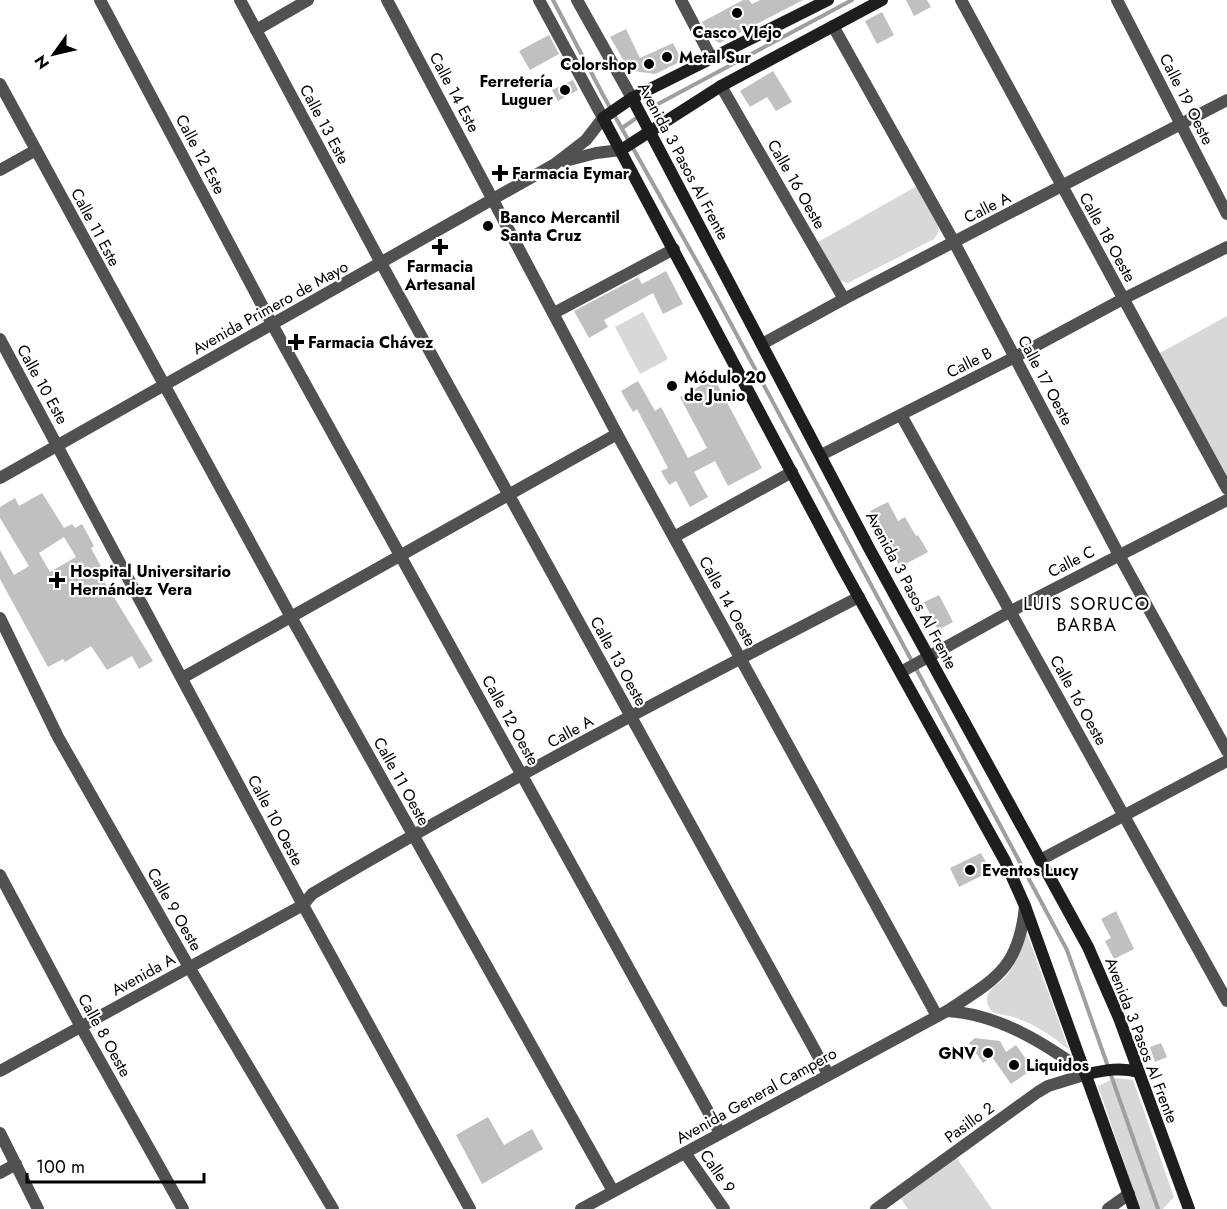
<svg xmlns="http://www.w3.org/2000/svg" width="1227" height="1209" viewBox="0 0 1227 1209" font-family="Jost,sans-serif">
	<style>
		.green { fill: #d8d8d8 }
		.lines { fill: none; stroke-linecap: round; stroke-linejoin: round }
		.stream { stroke: #9f9f9f; stroke-width: 4 }
		.building { fill: #c0c0c0; fill-rule: evenodd }
		.minor { stroke: #515151; stroke-width: 12 }
		.tertiary { stroke: #515151; stroke-width: 12 }
		.secondary { stroke: #1e1e1e; stroke-width: 12 }
		.poi-dot { fill: #000; stroke: #fff; stroke-width: 2 }
		.labels { text-anchor: middle; stroke-width: 4.5; stroke-linejoin: round; paint-order: stroke }
		.poi-label { font-size: 16px; font-weight: bold; fill: #000; stroke: #fff; text-anchor: start }
		.street-label { font-size: 16px; fill: #000; stroke: #fff }
		.neighbourhood-label { font-size: 18px; letter-spacing: 1.5px; fill: #000; stroke: #fff }
	</style>
	<rect width="100%" height="100%" fill="#fff"/>
	<g class="green">
		<path d="M917,186L938,226V233L934,239L848,283L838,280L818,242Z"/>
		<path d="M643,312L668,359L640,374L615,327Z"/>
		<path d="M1227,316V482L1158,354Z"/>
		<path d="M1026,931L1069,1050C1053,1036 1033,1023 1013,1017C1008,1015 1000,1015 995,1013C991,1011 988,1007 987,1002C985,989 1002,983 1008,974C1017,961 1023,946 1026,931Z"/>
		<path d="M1115,1078L1133,1080L1174,1197L1163,1209H1140L1098,1086Z"/>
		<path d="M956,1157L992,1209H908L901,1199Z"/>
	</g>
	<g class="lines">
		<g class="stream">
			<path d="M553,0L603,95L710,285L1067,950L1158,1209"/>
			<path d="M658,104L852,0"/>
			<path d="M622,128L635,119"/>
		</g>
	</g>
	<g class="building">
		<path d="M743,0H749L752,4L760,0H803L720,43L710,38L702,22Z"/>
		<path d="M906,0H927L931,7L914,16Z"/>
		<path d="M882,12L894,35L877,44L865,21Z"/>
		<path d="M626,29L640,58L673,43L682,61L655,74L633,71L627,66L610,37Z"/>
		<path d="M549,35L559,54L530,70L519,51Z"/>
		<path d="M773,71L792,102L776,111L767,97L750,107L740,91Z"/>
		<path d="M573,80L578,90L558,101L552,90Z"/>
		<path d="M666,271L683,304L663,314L653,293L604,320L608,327L589,338L574,311L638,277L642,284Z"/>
		<path d="M714,378L762,468L728,486L715,461L694,472L708,497L690,507L676,481L669,485L661,471L668,468L637,409L633,412L621,391L638,381L655,411L661,407L688,458L707,448L680,397Z"/>
		<path d="M42,493L64,528L72,524L75,528L82,524L94,546L91,548L105,574L101,576L153,661L139,669L132,656L107,670L91,646L65,662L63,659L48,667L0,579V550L14,575L29,566L0,518V507L15,498L19,506ZM64,537L76,557L50,572L39,553Z"/>
		<path d="M888,502L898,521L905,517L916,536L918,535L928,552L900,567L870,511Z"/>
		<path d="M939,595L953,622L938,630L924,602Z"/>
		<path d="M981,853L991,871L959,887L950,868Z"/>
		<path d="M1116,911L1134,949L1114,959L1105,941L1111,938L1101,919Z"/>
		<path d="M975,1038L1000,1041L1006,1052L1016,1045L1033,1069L1011,1084L992,1057L983,1063L969,1043Z"/>
		<path d="M1161,1043L1167,1057L1155,1062L1150,1047Z"/>
		<path d="M488,1117L504,1145L532,1129L543,1149L482,1184L456,1135Z"/>
	</g>
	<g class="lines">
		<g class="minor">
			<path d="M100,0L272,324L720,1133"/>
			<path d="M240,0L381,263L828,1074"/>
			<path d="M387,0L617,434L937,1016"/>
			<path d="M681,0L712,59"/>
			<path d="M961,0L1227,489"/>
			<path d="M1117,0L1227,214"/>
			<path d="M833,26L954,242L1119,555L1227,751"/>
			<path d="M256,30L308,0"/>
			<path d="M0,84L291,617L613,1191"/>
			<path d="M721,86L844,299"/>
			<path d="M0,170L36,150"/>
			<path d="M554,313L674,249"/>
			<path d="M0,339L303,905L470,1209"/>
			<path d="M762,344L844,299L1227,100"/>
			<path d="M901,415L1227,1001"/>
			<path d="M821,455L1015,357L1123,299L1227,247"/>
			<path d="M674,537L792,472"/>
			<path d="M0,618L58,737L189,967L333,1209"/>
			<path d="M901,672L1011,611L1227,500"/>
			<path d="M182,678L617,434"/>
			<path d="M1040,860L1227,761"/>
			<path d="M0,875L81,1027L183,1209"/>
			<path d="M0,1071L303,905L312,894C491,788 675,692 859,597"/>
			<path d="M0,1133L38,1209"/>
			<path d="M685,1153L724,1209"/>
			<path d="M0,1173L16,1164"/>
			<path d="M876,1209L1038,1092L1048,1086L1087,1074"/>
			<path d="M1108,1209L1129,1194"/>
		</g>
		<g class="tertiary">
			<path d="M577,0L632,98"/>
			<path d="M565,161L596,153L621,150"/>
			<path d="M0,478L555,164L586,140L603,118L539,0"/>
			<path d="M947,1011C999,1014 1046,1044 1087,1074"/>
			<path d="M581,1209L947,1011C995,979 1019,969 1025,906"/>
		</g>
		<g class="secondary">
			<path d="M828,0L632,98L603,118L842,567L1005,861L1025,906L1134,1209"/>
			<path d="M632,98L870,550L1088,947L1119,1018L1189,1209"/>
			<path d="M621,150L721,86L882,0"/>
			<path d="M1087,1074C1106,1070 1120,1067 1139,1072"/>
		</g>
	</g>
	<g class="poi-dot">
		<circle cx="737" cy="13" r="6"/>
		<circle cx="667" cy="57" r="6"/>
		<circle cx="649" cy="64" r="6"/>
		<circle cx="565" cy="90" r="6"/>
		<path d="M497 164h6v6h6v6h-6v6h-6v-6h-6v-6h6z"/>
		<circle cx="488" cy="226" r="6"/>
		<path d="M437 238h6v6h6v6h-6v6h-6v-6h-6v-6h6z"/>
		<path d="M293 333h6v6h6v6h-6v6h-6v-6h-6v-6h6z"/>
		<circle cx="672" cy="386" r="6"/>
		<path d="M54 571h6v6h6v6h-6v6h-6v-6h-6v-6h6z"/>
		<circle cx="970" cy="870" r="6"/>
		<circle cx="988" cy="1053" r="6"/>
		<circle cx="1014" cy="1065" r="6"/>
	</g>
	<g class="labels">
		<g class="poi-label">
			<text x="737" y="38" text-anchor="middle">Casco VIejo</text>
			<text x="679" y="63">Metal Sur</text>
			<text x="637" y="70" text-anchor="end">Colorshop</text>
			<text x="553" y="87" text-anchor="end">Ferretería<tspan x="553" dy="18">Luguer</tspan></text>
			<text x="512" y="179">Farmacia Eymar</text>
			<text x="500" y="223">Banco Mercantil<tspan x="500" dy="18">Santa Cruz</tspan></text>
			<text x="440" y="272" text-anchor="middle">Farmacia<tspan x="440" dy="18">Artesanal</tspan></text>
			<text x="308" y="348">Farmacia Chávez</text>
			<text x="684" y="383">Módulo 20<tspan x="684" dy="18">de Junio</tspan></text>
			<text x="70" y="577">Hospital Universitario<tspan x="70" dy="18">Hernández Vera</tspan></text>
			<text x="982" y="876">Eventos Lucy</text>
			<text x="976" y="1059" text-anchor="end">GNV</text>
			<text x="1026" y="1071">Liquidos</text>
		</g>
		<g class="street-label">
			<text transform="translate(455 92) rotate(62)" y="6">Calle 14 Este</text>
			<text transform="translate(1187 99) rotate(63)" y="6">Calle 19 Oeste</text>
			<text transform="translate(325 124) rotate(62)" y="6">Calle 13 Este</text>
			<text transform="translate(201 154) rotate(62)" y="6">Calle 12 Este</text>
			<text transform="translate(684 161) rotate(62)" y="6">Avenida 3 Pasos Al Frente</text>
			<text transform="translate(797 184) rotate(60)" y="6">Calle 16 Oeste</text>
			<text transform="translate(987 207) rotate(-27)" y="6">Calle A</text>
			<text transform="translate(96 227) rotate(62)" y="6">Calle 11 Este</text>
			<text transform="translate(1108 237) rotate(61)" y="6">Calle 18 Oeste</text>
			<text transform="translate(270 307) rotate(-29)" y="6">Avenida Primero de Mayo</text>
			<text transform="translate(969 362) rotate(-27)" y="6">Calle B</text>
			<text transform="translate(1046 380) rotate(62)" y="6">Calle 17 Oeste</text>
			<text transform="translate(43 384) rotate(61)" y="6">Calle 10 Este</text>
			<text transform="translate(1071 561) rotate(-27)" y="6">Calle C</text>
			<text transform="translate(912 590) rotate(62)" y="6">Avenida 3 Pasos Al Frente</text>
			<text transform="translate(728 601) rotate(61)" y="6">Calle 14 Oeste</text>
			<text transform="translate(619 661) rotate(61)" y="6">Calle 13 Oeste</text>
			<text transform="translate(1079 700) rotate(61)" y="6">Calle 16 Oeste</text>
			<text transform="translate(511 720) rotate(61)" y="6">Calle 12 Oeste</text>
			<text transform="translate(570 731) rotate(-29)" y="6">Calle A</text>
			<text transform="translate(402 781) rotate(61)" y="6">Calle 11 Oeste</text>
			<text transform="translate(276 820) rotate(62)" y="6">Calle 10 Oeste</text>
			<text transform="translate(175 909) rotate(60)" y="6">Calle 9 Oeste</text>
			<text transform="translate(143 974) rotate(-29)" y="6">Avenida A</text>
			<text transform="translate(105 1035) rotate(61)" y="6">Calle 8 Oeste</text>
			<text transform="translate(1142 1040) rotate(69)" y="6">Avenida 3 Pasos Al Frente</text>
			<text transform="translate(756 1095) rotate(-29)" y="6">Avenida General Campero</text>
			<text transform="translate(969 1122) rotate(-36)" y="6">Pasillo 2</text>
			<text transform="translate(718 1171) rotate(55)" y="6">Calle 9</text>
		</g>
		<g class="neighbourhood-label">
			<text x="1087" y="610">LUIS SORUCO<tspan x="1087" dy="21">BARBA</tspan></text>
		</g>
	</g>
	<g transform="translate(54 54) rotate(236)" stroke="#ffffff" stroke-width="4.5" paint-order="stroke">
	<path d="M0-4.5L10 22L0 15L-10 22Z" fill="#000000"/>
	<text y="-9" font-size="16" font-weight="bold" text-anchor="middle" fill="#000000">N</text>
	</g>
	<path d="M27 1173v9h177v-9" fill="none" stroke="#000000" stroke-width="3"/>
	<text x="36" y="1173" font-size="18" fill="#000000" stroke="#ffffff" stroke-width="4.5" paint-order="stroke">100 m</text>
</svg>
